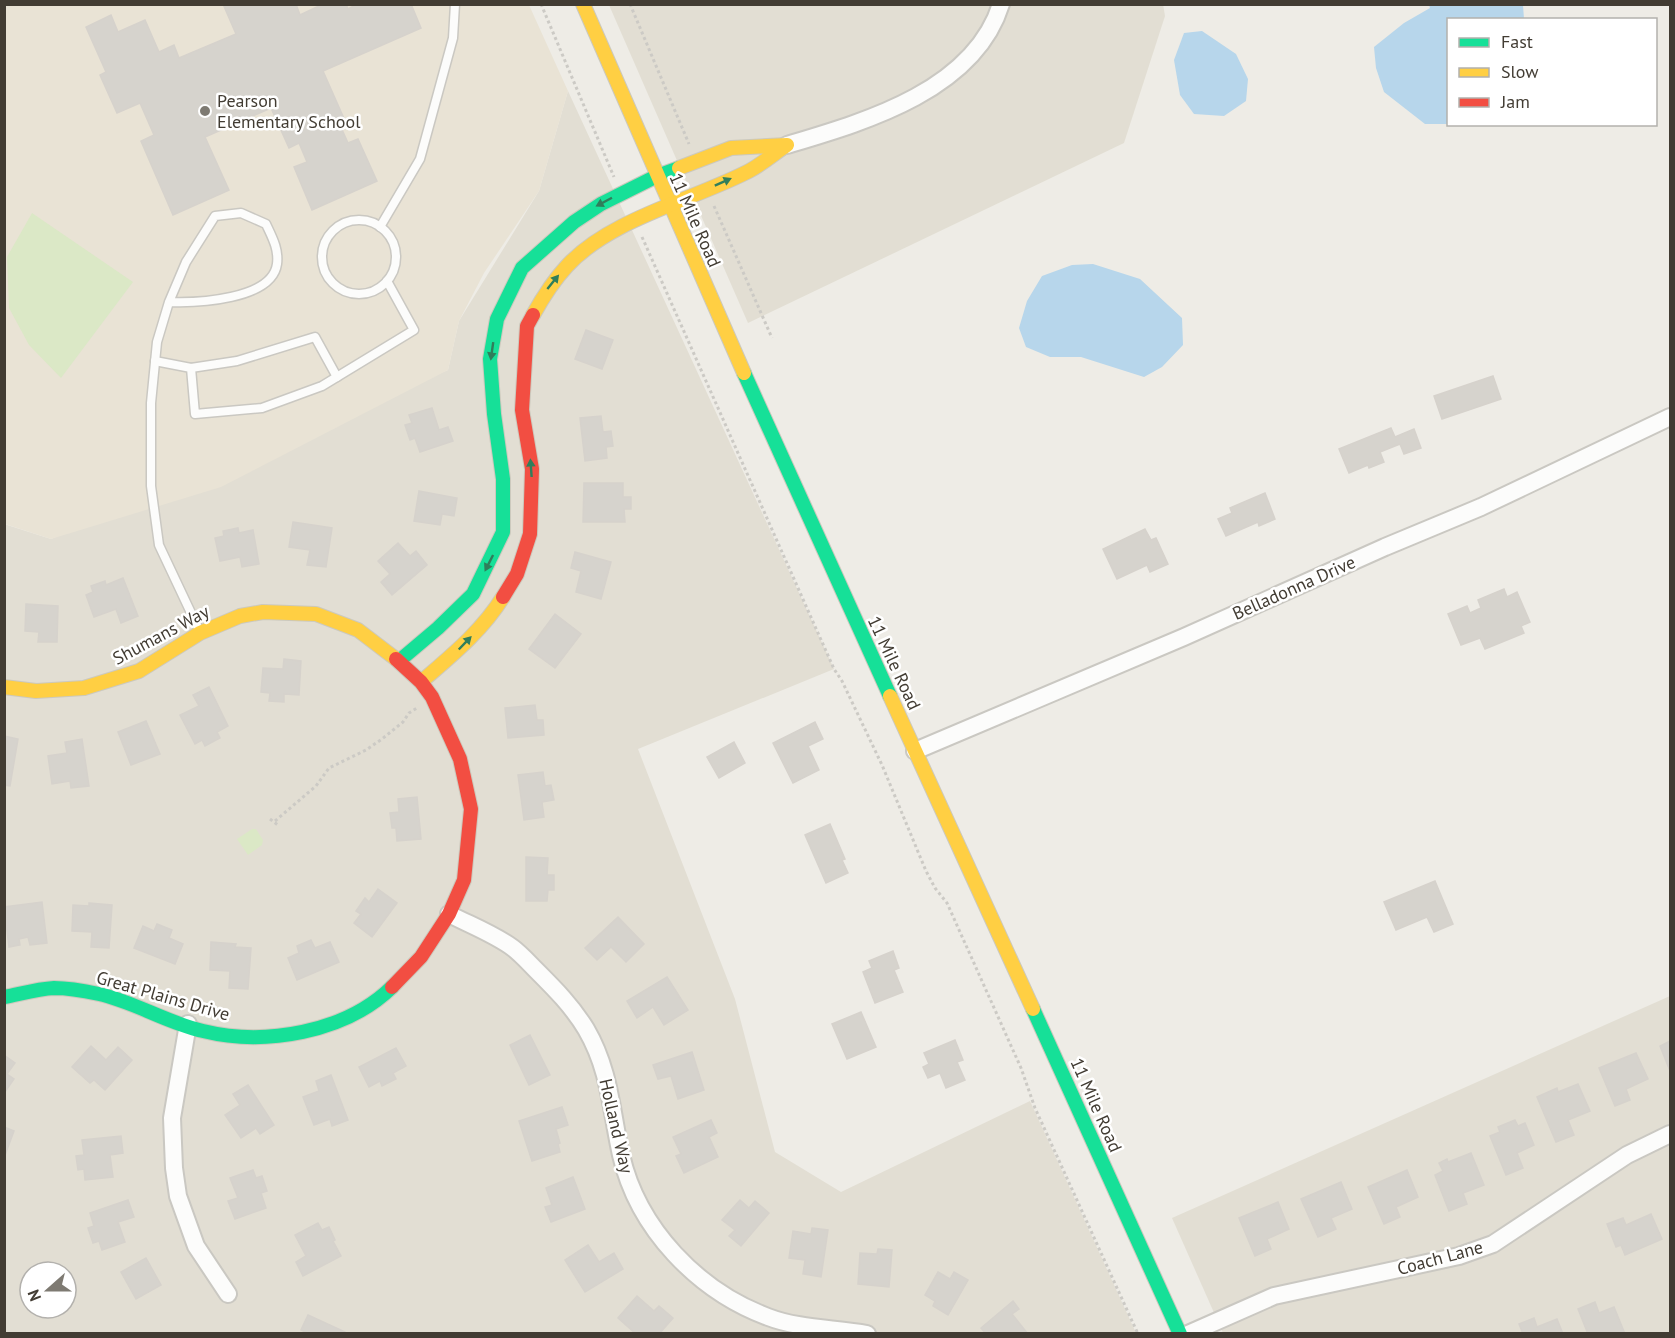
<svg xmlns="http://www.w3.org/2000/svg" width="1675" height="1338" viewBox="0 0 1675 1338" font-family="'PT Sans',sans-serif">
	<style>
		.residential { fill: #e2ded3; fill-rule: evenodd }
		.education { fill: #e9e3d5 }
		.green { fill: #dbe8c6 }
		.water { fill: #b7d6eb }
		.building { fill: #d6d3cd; stroke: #d6d2cc; stroke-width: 1.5 }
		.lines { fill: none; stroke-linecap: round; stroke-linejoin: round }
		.lane-casing { stroke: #cac8c2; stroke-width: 11 }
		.street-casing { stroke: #cac8c2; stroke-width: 20 }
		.fast-casing { stroke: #ccc9bd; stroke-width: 16 }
		.slow-casing { stroke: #ccc9bd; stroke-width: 16 }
		.jam-casing { stroke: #ccc9bd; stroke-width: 16 }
		.path { stroke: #cccac5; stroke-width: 3; stroke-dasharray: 3 3; stroke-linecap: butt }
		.lane { stroke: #fcfcfb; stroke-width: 8 }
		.street { stroke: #fcfcfb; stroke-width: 16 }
		.fast { stroke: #16e098; stroke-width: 14 }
		.slow { stroke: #ffcf43; stroke-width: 14 }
		.jam { stroke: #f24e42; stroke-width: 14 }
		.oneway { fill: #307e5b }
		.poi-dot { fill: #7e7a72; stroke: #fff; stroke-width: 2 }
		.labels { text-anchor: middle; stroke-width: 5; stroke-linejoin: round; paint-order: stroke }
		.poi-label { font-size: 18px; fill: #423c33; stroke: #fff; text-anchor: start }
		.street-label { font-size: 18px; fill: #423c33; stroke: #fff }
	</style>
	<rect width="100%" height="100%" fill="#eeece6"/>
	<g class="residential">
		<path d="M1163,4L1165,16L1124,143L748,323L609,5Z"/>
		<path d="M568,91L834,669L638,749L735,999L775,1152L841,1192L1030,1101L1136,1333H5L4,524L51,539L448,370L459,321L539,191ZM30,1272H66V1308H30Z"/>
		<path d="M1670,996V1333H1223L1172,1218Z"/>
	</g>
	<path class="education" d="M4,5H529L568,91L539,191L484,273L459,321L448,370L221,487L51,539L5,524Z"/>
	<g class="green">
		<path d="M32,213L133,282L61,378L29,345L9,308L7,257Z"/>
		<path d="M252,829H256L263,840L262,845L248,855L237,839Z"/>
	</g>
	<g class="water">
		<path d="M1429,5H1523L1524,19L1448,20V124H1425L1384,92L1376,68L1374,47L1404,23L1430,8Z"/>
		<path d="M1202,31L1236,54L1248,79L1246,101L1224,116L1194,114L1180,95L1174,60L1184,33Z"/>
		<path d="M1093,264L1140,279L1182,318L1183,345L1162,367L1144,377L1081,357H1050L1026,347L1019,328L1027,301L1042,276L1072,265Z"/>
	</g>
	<g class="building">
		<path d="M223,4H296L300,15L323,4H346L348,9L357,4H411L421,28L323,71L346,123L340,125L348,143L358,139L377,181L312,210L294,167L307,162L299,143L289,148L271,108L205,137L229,190L173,215L141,141L154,135L140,103L117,113L100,75L106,72L86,27L111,15L118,32L145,20L159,52L174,45L179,58L236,34Z"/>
		<path d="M586,330L613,340L602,369L575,359Z"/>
		<path d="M1493,376L1501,399L1442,419L1434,396Z"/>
		<path d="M432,408L439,430L448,427L453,441L420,452L415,438L410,440L405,425L412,423L409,415Z"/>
		<path d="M601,416L603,432L611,431L613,446L606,447L607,458L585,461L580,418Z"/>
		<path d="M1391,428L1395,437L1414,429L1421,448L1404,454L1400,444L1380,452L1384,462L1369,468L1368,465L1349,473L1339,449Z"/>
		<path d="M584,483H623V497H631V509H624L625,522H583Z"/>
		<path d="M419,491L457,498L454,516L442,514L440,525L414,521Z"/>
		<path d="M1265,493L1275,519L1259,526L1258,522L1226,536L1218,519L1232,513L1230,508Z"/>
		<path d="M293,522L332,528L326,567L307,565L310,550L289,547Z"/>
		<path d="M238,528L239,533L253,530L259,564L242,567L240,557L220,561L215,538L224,536L223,531Z"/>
		<path d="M1145,529L1151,540L1156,538L1168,564L1150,572L1147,565L1117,579L1103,549Z"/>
		<path d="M398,543L410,556L416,551L427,565L392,595L381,582L390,574L378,561Z"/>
		<path d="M575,552L611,562L601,599L576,592L581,571L571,568Z"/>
		<path d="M123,578L138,616L121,623L116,609L94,617L86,595L93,592L91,586L105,581L106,585Z"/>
		<path d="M1504,589L1507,597L1517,592L1530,622L1521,626L1524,633L1485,649L1480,638L1461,645L1448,614L1467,606L1470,613L1481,608L1478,600Z"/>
		<path d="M26,604L58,606L57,642H38L39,632L25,631Z"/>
		<path d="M555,614L581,634L555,668L529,649Z"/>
		<path d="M284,659L301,661L299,695L284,694V702L269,701L270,693L261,692L263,668L283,669Z"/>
		<path d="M209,687L228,726L217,732L220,738L205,746L202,740L195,744L180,715L199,706L193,695Z"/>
		<path d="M535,705L537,720H543L544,735L508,738L505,708Z"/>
		<path d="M146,721L160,754L131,765L118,732Z"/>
		<path d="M815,722L823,739L808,746L819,770L793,783L773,743Z"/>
		<path d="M4,736L18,739L10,786L4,785Z"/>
		<path d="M82,739L89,786L71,788L70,781L52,784L48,756L67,753L65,742Z"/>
		<path d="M734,742L745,763L719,778L707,757Z"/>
		<path d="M543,772L545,786L551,785L554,800L542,802L544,817L524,820L518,775Z"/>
		<path d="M417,797L421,839L397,841L396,828H392L390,813L399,812L398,799Z"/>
		<path d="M830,824L845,859L842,860L848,873L826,883L805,835Z"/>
		<path d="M526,857L548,858L547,875H554V890H548L547,901H526Z"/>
		<path d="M1435,881L1453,924L1434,932L1427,917L1396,930L1384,902Z"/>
		<path d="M378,889L397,903L372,937L354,923L361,914L356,911L365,898L369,902Z"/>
		<path d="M42,902L47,943L30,945L28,937L19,939L20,945L9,947L4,907Z"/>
		<path d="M89,903L112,905L109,948L91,947L92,932L72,931L73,905L89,906Z"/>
		<path d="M618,917L644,944L626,962L611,947L597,960L585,948Z"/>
		<path d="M157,924L172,930L169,938L183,944L175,964L134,948L143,926L154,931Z"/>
		<path d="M311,940L315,948L330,942L339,962L297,980L288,958L299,953L297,946Z"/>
		<path d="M211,942L236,944L235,947L251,948L248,989L229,988L230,971L210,970Z"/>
		<path d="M893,951L899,968L894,970L903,992L875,1003L863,972L872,968L869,961Z"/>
		<path d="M667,977L688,1010L664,1025L653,1007L637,1018L627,1001Z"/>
		<path d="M861,1012L876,1047L847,1059L832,1024Z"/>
		<path d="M530,1035L550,1075L529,1085L510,1045Z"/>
		<path d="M955,1040L963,1060L957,1062L965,1080L946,1088L940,1073L928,1078L923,1067L929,1064L924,1053Z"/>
		<path d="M1670,1041V1071L1660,1046Z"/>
		<path d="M91,1046L106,1060L118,1047L132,1060L105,1090L94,1080L90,1083L72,1067Z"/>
		<path d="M396,1048L406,1066L393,1073L396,1079L382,1086L380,1081L369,1087L359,1067Z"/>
		<path d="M692,1052L704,1090L678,1099L671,1076L658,1079L653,1065Z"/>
		<path d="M1636,1053L1648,1079L1626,1089L1630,1100L1615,1106L1599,1068Z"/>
		<path d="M4,1055L15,1063L7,1074L14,1079L5,1092Z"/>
		<path d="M331,1075L348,1120L332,1126L330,1119L314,1125L303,1097L319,1091L316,1081Z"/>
		<path d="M1578,1084L1590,1111L1568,1120L1574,1135L1556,1142L1537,1097L1557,1088L1558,1092Z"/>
		<path d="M248,1085L274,1125L260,1134L256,1128L241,1138L225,1115L240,1105L233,1094Z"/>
		<path d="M562,1107L568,1125L556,1129L560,1143L558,1144L560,1152L532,1161L519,1121Z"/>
		<path d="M711,1120L717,1133L709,1137L718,1157L684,1173L676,1156L681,1154L673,1137Z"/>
		<path d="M1515,1120L1518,1126L1525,1123L1534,1145L1517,1153L1523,1168L1506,1175L1490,1136L1500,1132L1498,1127Z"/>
		<path d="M4,1127L14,1131L4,1158Z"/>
		<path d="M121,1136L123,1153L110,1155L113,1177L85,1180L84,1169L78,1170L76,1156L84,1155L82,1140Z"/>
		<path d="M1471,1153L1484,1185L1463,1193L1467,1204L1449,1211L1435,1175L1443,1171L1439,1163L1447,1159L1448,1162Z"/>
		<path d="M253,1170L256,1178L262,1176L267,1191L261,1193L266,1208L235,1219L228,1201L238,1198L230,1178Z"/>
		<path d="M1407,1170L1418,1197L1396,1207L1400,1217L1384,1224L1368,1187Z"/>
		<path d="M573,1177L585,1209L551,1222L545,1207L552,1205L546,1188Z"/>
		<path d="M1341,1182L1352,1209L1331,1218L1336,1229L1318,1237L1301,1199Z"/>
		<path d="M128,1200L134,1217L118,1222L125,1242L102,1250L99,1241L93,1243L88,1228L94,1226L90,1213Z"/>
		<path d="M740,1200L749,1208L755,1201L769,1213L741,1246L729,1236L735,1230L722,1220Z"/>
		<path d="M1278,1202L1289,1229L1267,1239L1271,1249L1255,1256L1239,1218Z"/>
		<path d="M1651,1214L1662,1239L1625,1255L1621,1245L1616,1247L1607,1224L1623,1218L1626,1225Z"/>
		<path d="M318,1223L322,1230L329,1227L335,1240L333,1241L341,1256L303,1276L296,1262L306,1256L295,1235Z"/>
		<path d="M812,1228L828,1230L821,1277L803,1274L805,1260L789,1258L793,1231L811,1234Z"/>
		<path d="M588,1245L599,1262L614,1253L623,1269L585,1292L565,1260Z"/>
		<path d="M878,1249L892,1250L889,1287L858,1284L860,1253L877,1254Z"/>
		<path d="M146,1258L161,1285L136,1299L121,1272Z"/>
		<path d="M938,1272L950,1279L954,1272L968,1280L948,1315L933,1306L935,1301L925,1295Z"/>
		<path d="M637,1296L654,1311L659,1306L673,1318L659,1334H636L618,1318Z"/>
		<path d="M1013,1301L1019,1309L1012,1314L1028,1334H986L981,1328Z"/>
		<path d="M1595,1302L1599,1313L1614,1307L1625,1334H1588L1578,1309Z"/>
		<path d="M308,1315L345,1332V1334H309L301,1330Z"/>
		<path d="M1534,1318L1537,1327L1557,1319L1563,1334H1523L1519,1324Z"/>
	</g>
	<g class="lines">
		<defs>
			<g id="lane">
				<circle cx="359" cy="257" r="37"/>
				<path d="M380,227L420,159L453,38L455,4"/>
				<path d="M169,302C196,303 272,300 277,264C279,249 272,237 266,224L241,213L215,216L186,262L169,302L157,342L151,403V486L159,545L200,632"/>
				<path d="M155,361L191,368L195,414L262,408L322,386L414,330L387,281"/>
				<path d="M191,368L237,361L315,337L337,377"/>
			</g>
			<g id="street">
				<path d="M787,145C864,122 974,91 1001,4"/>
				<path d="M915,751L1184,637L1385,547L1481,507L1670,417"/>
				<path d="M449,914C470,925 494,934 513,948C521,954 529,963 536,970C555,989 572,1006 586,1029C610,1070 611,1110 621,1155C638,1229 698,1291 768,1317C799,1329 835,1328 867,1334"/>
				<path d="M188,1024L172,1118L174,1168L178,1196L196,1246L228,1294"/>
				<path d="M1188,1334L1274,1296L1459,1256L1493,1244L1627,1155L1670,1134"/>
			</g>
			<g id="fast">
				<path d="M744,373L890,696"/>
				<path d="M399,661L438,628L473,594L503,532V479L494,414L490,359L497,319L522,268L574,222L601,204L657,176L679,168"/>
				<path d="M4,997C20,994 37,989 54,988C67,988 85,991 99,994C135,1002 167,1023 203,1031C264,1046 345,1033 392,987"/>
				<path d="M1033,1009L1180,1334"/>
			</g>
			<g id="slow">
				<path d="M583,4L744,373"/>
				<path d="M533,315C543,297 553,281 567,266C610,219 693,200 749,171C762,164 775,153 787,145L731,148L679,168"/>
				<path d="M421,682C451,656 482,631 503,597"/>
				<path d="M4,687L36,691L84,688L139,671L200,633L240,616L263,612L316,614L358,630L396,659"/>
				<path d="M890,696L1033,1009"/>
			</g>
			<g id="jam">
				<path d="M503,597L517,574L530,534L532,469L522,410L527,326L533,315"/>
				<path d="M392,987L421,957L449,914L464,880L471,809L460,759L432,697L421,682L396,659"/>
			</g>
		</defs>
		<use href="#lane" class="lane-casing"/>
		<use href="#street" class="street-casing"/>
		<use href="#fast" class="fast-casing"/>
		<use href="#slow" class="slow-casing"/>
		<use href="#jam" class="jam-casing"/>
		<g class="path">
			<path d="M541,4L614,177"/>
			<path d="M630,4L689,144"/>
			<path d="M714,206L772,338"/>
			<path d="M642,237L834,669L842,681L882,765L926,871L935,888L947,903L1021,1068L1035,1108L1138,1334"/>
			<path d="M270,819L279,826"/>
			<path d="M275,821L316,786L329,768L366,750L382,739L403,722L409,713L417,708"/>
		</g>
		<use href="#lane" class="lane"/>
		<use href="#street" class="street"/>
		<use href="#fast" class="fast"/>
		<use href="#slow" class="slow"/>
		<use href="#jam" class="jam"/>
	</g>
	<defs><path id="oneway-solid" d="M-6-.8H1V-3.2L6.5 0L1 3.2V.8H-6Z" transform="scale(1.5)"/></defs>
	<g class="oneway">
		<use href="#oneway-solid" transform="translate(723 182) rotate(-24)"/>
		<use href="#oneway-solid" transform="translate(604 202) rotate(152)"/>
		<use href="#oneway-solid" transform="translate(553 282) rotate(-51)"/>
		<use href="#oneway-solid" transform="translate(492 351) rotate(98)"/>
		<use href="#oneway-solid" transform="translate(531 468) rotate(-94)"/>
		<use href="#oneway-solid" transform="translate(489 563) rotate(117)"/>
		<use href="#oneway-solid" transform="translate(465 643) rotate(-46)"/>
	</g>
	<circle class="poi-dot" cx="205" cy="111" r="6"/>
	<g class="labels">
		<g class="poi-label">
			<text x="217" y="107">Pearson<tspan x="217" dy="21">Elementary School</tspan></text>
		</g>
		<g class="street-label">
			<text transform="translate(695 220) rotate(66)" y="6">11 Mile Road</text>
			<text transform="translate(1294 588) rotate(-24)" y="6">Belladonna Drive</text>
			<text transform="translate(161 635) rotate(-28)" y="6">Shumans Way</text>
			<text transform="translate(894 663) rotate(65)" y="6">11 Mile Road</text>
			<text transform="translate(163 996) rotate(16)" y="6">Great Plains Drive</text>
			<text transform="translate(1096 1105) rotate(66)" y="6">11 Mile Road</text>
			<text transform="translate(616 1126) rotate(77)" y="6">Holland Way</text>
			<text transform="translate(1440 1258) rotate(-15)" y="6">Coach Lane</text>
		</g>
	</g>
	<rect width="1675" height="1338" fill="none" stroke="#423c33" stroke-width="12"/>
	<rect x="1447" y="18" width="210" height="108" fill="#ffffff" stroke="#b3b1ad" stroke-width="1.5"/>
	<rect x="1459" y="38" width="30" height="9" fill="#16e098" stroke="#b3b1ad" stroke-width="1.5"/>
	<text x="1501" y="48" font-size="18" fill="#423c33">Fast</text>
	<rect x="1459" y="68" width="30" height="9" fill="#ffcf43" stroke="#b3b1ad" stroke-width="1.5"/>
	<text x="1501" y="78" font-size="18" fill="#423c33">Slow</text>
	<rect x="1459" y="98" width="30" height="9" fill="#f24e42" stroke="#b3b1ad" stroke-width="1.5"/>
	<text x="1501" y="108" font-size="18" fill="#423c33">Jam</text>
	<g transform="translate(48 1290) rotate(249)"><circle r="28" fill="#ffffff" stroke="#b3b1ad" stroke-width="1.5"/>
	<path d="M0-4.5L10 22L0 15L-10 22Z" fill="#7e7a72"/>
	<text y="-9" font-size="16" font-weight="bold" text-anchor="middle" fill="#423c33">N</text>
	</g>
</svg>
